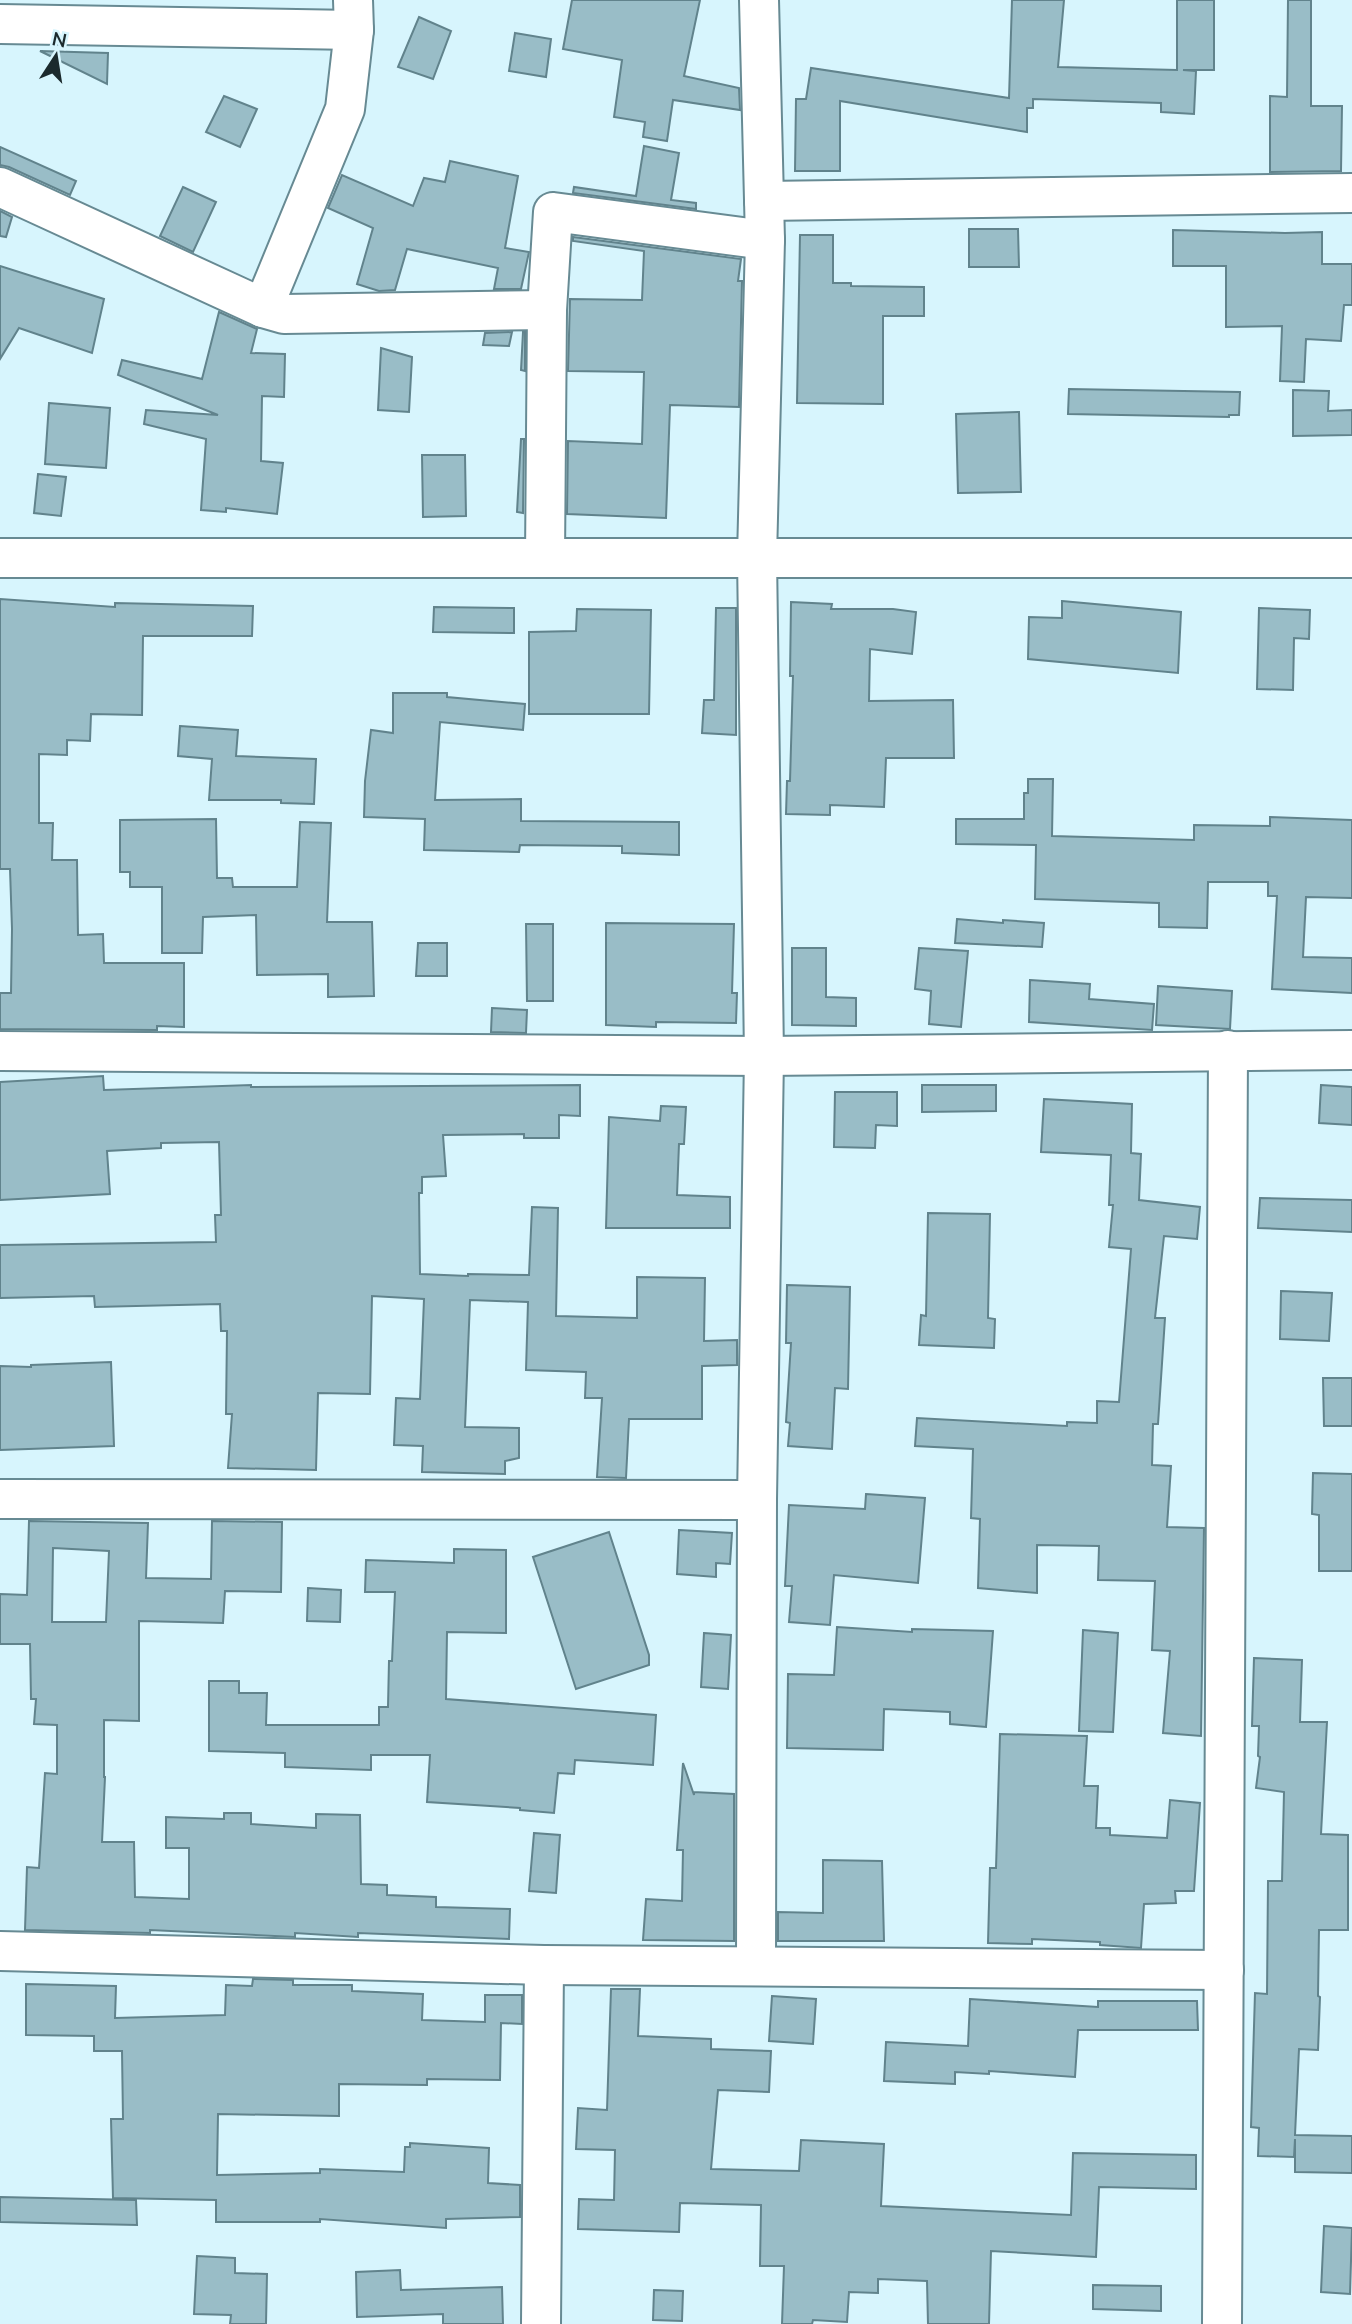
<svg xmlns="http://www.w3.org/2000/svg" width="1352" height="2324" viewBox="0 0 1352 2324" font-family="Mulish,sans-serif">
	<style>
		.building { fill: #99bdc7; stroke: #61838c; stroke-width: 2; fill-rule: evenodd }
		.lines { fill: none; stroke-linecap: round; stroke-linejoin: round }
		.minor-casing { stroke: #678a93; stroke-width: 42 }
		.minor { stroke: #fff; stroke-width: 38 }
	</style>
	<rect width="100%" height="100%" fill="#d7f5fd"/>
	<g class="building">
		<path d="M572,0H700L684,76L739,88L740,110L673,100L667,141L643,137L645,122L614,117L622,60L563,49Z"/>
		<path d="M1012,0H1064L1058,67L1177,70V0H1214V70H1183L1196,71L1194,114L1161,112V103L1033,99V108H1027V132L840,101V171H795L796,99H806L811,68L1009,98Z"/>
		<path d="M1288,0H1311V106H1342L1341,171L1270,172V96L1287,97Z"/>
		<path d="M419,17L451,31L433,79L398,67Z"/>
		<path d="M515,33L551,39L546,77L509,71Z"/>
		<path d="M40,51L108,53L107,84Z"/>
		<path d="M224,96L257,109L240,147L206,132Z"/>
		<path d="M644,146L679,153L671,200L696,203V209L573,193L574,187L636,196Z"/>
		<path d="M0,147L76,181L70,195L9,167L0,165Z"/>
		<path d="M450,161L518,176L505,248L529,252L521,289H494L498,268L407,249L395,290L379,291L357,284L373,228L328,208L342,175L413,206L424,178L445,182Z"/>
		<path d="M183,187L216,202L193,252L160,236Z"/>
		<path d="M0,211L12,217L6,237L0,236Z"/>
		<path d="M969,229H1018L1019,267H969Z"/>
		<path d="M1173,230L1285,233L1322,232V264H1352V305H1344L1341,341L1306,339L1304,382L1280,381L1282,326L1226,327V266H1173Z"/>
		<path d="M800,235H833V283H851V286L924,287V316H883V404L797,403Z"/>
		<path d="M573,237L741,259L738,281H742L739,407L670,405L666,518L567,514L568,441L642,444L644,372L568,371L570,299L642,300L644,251L573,241Z"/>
		<path d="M0,266L104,299L92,353L19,328L0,359Z"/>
		<path d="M219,312L257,329L251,353L285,354L284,397L262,396L261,461L283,463L277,514L226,508V512L201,510L206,439L144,424L146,410L218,415L118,375L122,360L202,379Z"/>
		<path d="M512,332L509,346L483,345L485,333Z"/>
		<path d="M523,332H525V371L521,370Z"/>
		<path d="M381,348L412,357L409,412L378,410Z"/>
		<path d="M1069,389L1240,392L1239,415H1229V417L1068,414Z"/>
		<path d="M1293,390L1329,391L1328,411L1352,410V435L1293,436Z"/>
		<path d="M49,403L110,408L106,468L45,464Z"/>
		<path d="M1019,412L1021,492L958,493L956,414Z"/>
		<path d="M521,439H524L523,513L517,512Z"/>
		<path d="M422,455H465L466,516L423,517Z"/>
		<path d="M38,474L66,477L61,516L34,513Z"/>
		<path d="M0,599L115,607V603L253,606L252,636H143L142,715L91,714L90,741L67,740V755L39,754V823H53L52,860H77L78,935L103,934L104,963H184V1027L157,1026V1030L0,1029V993H11L12,929L10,869H0Z"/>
		<path d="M1062,601L1181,612L1178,673L1028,659L1029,617L1062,618Z"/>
		<path d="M791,602L832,604L831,609H893L916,612L912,654L870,649L869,701L953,700L954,758H886L884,807L830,805V815L786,814L787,781H790L793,676H790Z"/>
		<path d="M434,607L514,608V633L433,632Z"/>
		<path d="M716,608H736V735L702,733L704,700H714Z"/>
		<path d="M1259,608L1310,610L1309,639L1294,638L1293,690L1257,689Z"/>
		<path d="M577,609L651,610L649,714H529V632L576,631Z"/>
		<path d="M393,693H447V697L525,704L523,730L440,722L435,800L521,799V821L679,822V855L622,853V846L520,845L519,852L424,850L425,819L364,817L365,781L371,730L393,733Z"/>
		<path d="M180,726L238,730L236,756L316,759L314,804L281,803V800H209L212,759L178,756Z"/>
		<path d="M1028,779H1053L1052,836L1194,840V825L1270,826V817L1352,820V898L1306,897L1303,957L1352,958V993L1272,989L1277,896H1268V882H1208L1207,928L1159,927V903L1035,899L1036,845L956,844V819H1024V793H1028Z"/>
		<path d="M216,819L217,878H232L233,887H297L300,822L331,823L327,922H372L374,996L328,997V974L257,975L256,915L203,917L202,953H162V887H130V872H120V820Z"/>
		<path d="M957,919L1003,923V920L1044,923L1042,947L955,943Z"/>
		<path d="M606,923L734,924L732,993H737L736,1023L656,1022V1027L606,1025Z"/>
		<path d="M526,924H553V1001H527Z"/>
		<path d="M418,943H447V976H416Z"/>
		<path d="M792,948H826V997L856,998V1026L792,1025Z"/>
		<path d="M919,948L968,951L961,1027L929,1024L931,991L915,989Z"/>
		<path d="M1030,980L1090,984L1089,999L1154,1004L1152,1030L1029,1022Z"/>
		<path d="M1158,986L1232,991L1230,1029L1156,1025Z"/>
		<path d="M492,1008L527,1010L526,1033L491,1032Z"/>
		<path d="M103,1076L104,1090L251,1085V1087L580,1085V1116L559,1115V1138H524V1134L443,1135L446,1176L422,1177V1193H419L420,1274L468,1276V1274L529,1275L532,1207L558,1208L556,1316L637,1318V1277L705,1278L704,1341L737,1340V1365L702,1366V1419H629L626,1478L597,1477L602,1398H585L586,1372L526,1370L528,1302L470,1300L465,1427L519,1428V1458L505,1461V1474L422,1472L423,1446L394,1445L396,1398L420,1399L424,1299L372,1296L370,1394L318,1393L316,1470L228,1468L232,1414H226L227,1331H221L220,1304L95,1307L94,1296L0,1298V1245L216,1242L215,1215H221L219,1142L161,1143V1148L107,1151L110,1194L0,1200V1082Z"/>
		<path d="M922,1085H996V1111L922,1112Z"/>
		<path d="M1321,1085L1352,1087V1125L1319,1123Z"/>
		<path d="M835,1092H897V1126L876,1125L875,1148L834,1147Z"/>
		<path d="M1044,1099L1132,1104L1131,1153L1141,1154L1139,1200L1200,1207L1197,1239L1164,1236L1155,1318H1165L1158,1424H1153L1152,1465L1171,1466L1167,1527L1204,1528L1201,1736L1163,1733L1170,1651L1152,1650L1155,1581L1098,1580L1099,1546L1037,1545V1593L978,1588L980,1519L971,1518L973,1449L915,1446L917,1418L1067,1426V1422L1097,1423V1401L1119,1402L1131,1249L1109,1247L1113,1205H1109L1111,1155L1041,1152Z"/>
		<path d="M661,1106L686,1107L684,1144H679L677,1195L730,1197V1228H606L609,1117L660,1121Z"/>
		<path d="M1260,1198L1352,1200V1232L1258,1228Z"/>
		<path d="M928,1213L990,1214L988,1318L995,1319L994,1348L919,1345L921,1315L926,1316Z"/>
		<path d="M787,1285L850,1287L848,1389L835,1388L832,1449L788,1446L790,1423L786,1422L791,1343H786Z"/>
		<path d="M1281,1291L1332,1293L1329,1341L1280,1339Z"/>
		<path d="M111,1362L114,1446L0,1450V1366L31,1367V1365Z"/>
		<path d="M1323,1378H1352V1426H1324Z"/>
		<path d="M1313,1473L1352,1474V1571H1319V1515L1312,1514Z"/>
		<path d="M866,1494L925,1498L918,1583L834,1575L830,1625L789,1622L792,1586H785L789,1505L865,1509Z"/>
		<path d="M29,1521L148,1523L146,1578L211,1579L212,1521L282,1522L281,1592L225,1591L223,1623L139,1621V1721L104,1720V1777H105L102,1842H134L135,1897L189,1899V1848H166V1817L224,1819V1813H251V1824L316,1828V1814L360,1815L361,1884L387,1885V1895L436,1897V1907L510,1909L509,1939L358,1933V1937L295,1933V1937L150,1930V1933L25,1930L27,1867L39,1868L45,1773L57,1774V1725L34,1724L36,1699H31L30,1644H0V1594L27,1595ZM53,1548L109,1551L106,1622H52Z"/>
		<path d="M679,1530L732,1533L730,1564L716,1563V1577L677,1574Z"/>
		<path d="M609,1532L649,1655V1665L576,1689L533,1557Z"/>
		<path d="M454,1549L506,1550V1633L447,1632L446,1699L656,1715L653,1765L575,1760L574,1774L558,1773L554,1813L520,1810V1808L427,1802L430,1755H371V1770L285,1767V1753L209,1751V1681H239V1693H267L266,1725H379V1707H388L389,1661H392L395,1592H365L366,1560L454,1563Z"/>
		<path d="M308,1588L341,1590L340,1622L307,1621Z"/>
		<path d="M837,1627L912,1632V1629L993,1631L986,1727L950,1724V1712L884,1709L883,1750L787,1748L788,1674L834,1675Z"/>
		<path d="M1083,1630L1118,1633L1113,1732L1079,1731Z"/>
		<path d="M704,1633L731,1635L728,1689L701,1687Z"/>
		<path d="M1254,1658L1302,1660L1300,1722H1327L1321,1834L1348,1835V1930H1319L1318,1996L1320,1997L1318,2050L1299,2049L1295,2135L1352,2136V2173L1295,2172V2139L1294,2157L1258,2156L1259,2128L1251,2127L1255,1993L1267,1994L1268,1881H1282L1284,1792L1256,1788L1260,1757L1258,1756L1259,1726H1252Z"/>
		<path d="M1000,1734L1087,1736L1084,1786H1098L1096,1828H1110V1835L1167,1838L1170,1800L1200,1803L1194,1891H1175L1176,1903L1144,1904L1141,1948L1100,1945V1942L1032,1939V1944L988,1943L990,1868H996Z"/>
		<path d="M683,1763L694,1795V1792L734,1794V1941L643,1940L646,1899L682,1901L683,1850H677Z"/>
		<path d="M534,1833L560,1835L556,1893L529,1891Z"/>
		<path d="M823,1860L882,1861L884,1941H778V1912L823,1913Z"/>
		<path d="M253,1979L293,1980V1985H352V1991L423,1994L422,2020L485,2022V1995H522V2024L501,2023L500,2080L427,2079V2085L339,2084V2116L218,2114L217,2175L320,2173V2169L404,2172L405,2147H410V2143L489,2148L488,2183L520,2185V2217L446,2219V2228L320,2219V2222H216V2200L113,2198L111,2119H123L122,2051H94V2036L26,2035V1984L116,1986L115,2018L225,2015L226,1985L252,1986Z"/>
		<path d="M611,1989H640L638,2036L711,2039V2049L771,2051L769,2092L718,2090L711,2169L799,2171L801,2140L884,2144L881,2206L1071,2215L1073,2153L1196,2155V2189L1099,2187L1096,2257L991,2251L989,2324H928L927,2281L878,2279V2293L849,2292L847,2322L813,2320L812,2324H782L784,2266H760L761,2205L680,2203L679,2232L578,2229L579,2199L614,2200L615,2150L576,2149L578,2108L607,2110Z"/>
		<path d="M772,1996L816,1999L813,2044L769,2041Z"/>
		<path d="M970,1999L1098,2007V2001H1197L1198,2030H1078L1075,2077L989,2071V2074L955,2072V2084L884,2081L886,2042L968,2046Z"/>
		<path d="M0,2197L136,2200L137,2225L0,2222Z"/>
		<path d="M1324,2226L1352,2228L1350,2294L1321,2292Z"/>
		<path d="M197,2256L235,2258V2273L267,2274L266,2324H230L231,2315L194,2314Z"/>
		<path d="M400,2270L401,2290L502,2287L503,2324H443V2314L357,2317L356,2272Z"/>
		<path d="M1093,2285L1161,2286V2311L1093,2309Z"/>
		<path d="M654,2290L683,2291L682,2321L653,2320Z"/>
	</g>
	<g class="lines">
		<defs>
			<g id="minor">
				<path d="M0,24L354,30"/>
				<path d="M0,187L263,308L284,314L547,310"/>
				<path d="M764,201L1352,193"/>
				<path d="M263,308L345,109L354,30L353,0"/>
				<path d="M0,558H1352"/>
				<path d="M545,558L547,310L553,212L765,240"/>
				<path d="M0,1051L764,1056L1352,1050"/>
				<path d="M0,1499L757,1500"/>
				<path d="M0,1951L544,1965L1224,1970"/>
				<path d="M756,1965L757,1500L764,1056L757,557L765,240L759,0"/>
				<path d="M541,2324L544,1965"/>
				<path d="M1222,2324L1228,1050"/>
			</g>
		</defs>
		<use href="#minor" class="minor-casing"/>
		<use href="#minor" class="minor"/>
	</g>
	<g transform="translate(56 56) rotate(12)" stroke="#d7f5fd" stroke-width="5" paint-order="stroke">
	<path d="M0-5L12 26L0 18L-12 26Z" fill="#1b2a2d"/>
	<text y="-10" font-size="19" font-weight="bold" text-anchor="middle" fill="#1b2a2d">N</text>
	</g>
</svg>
